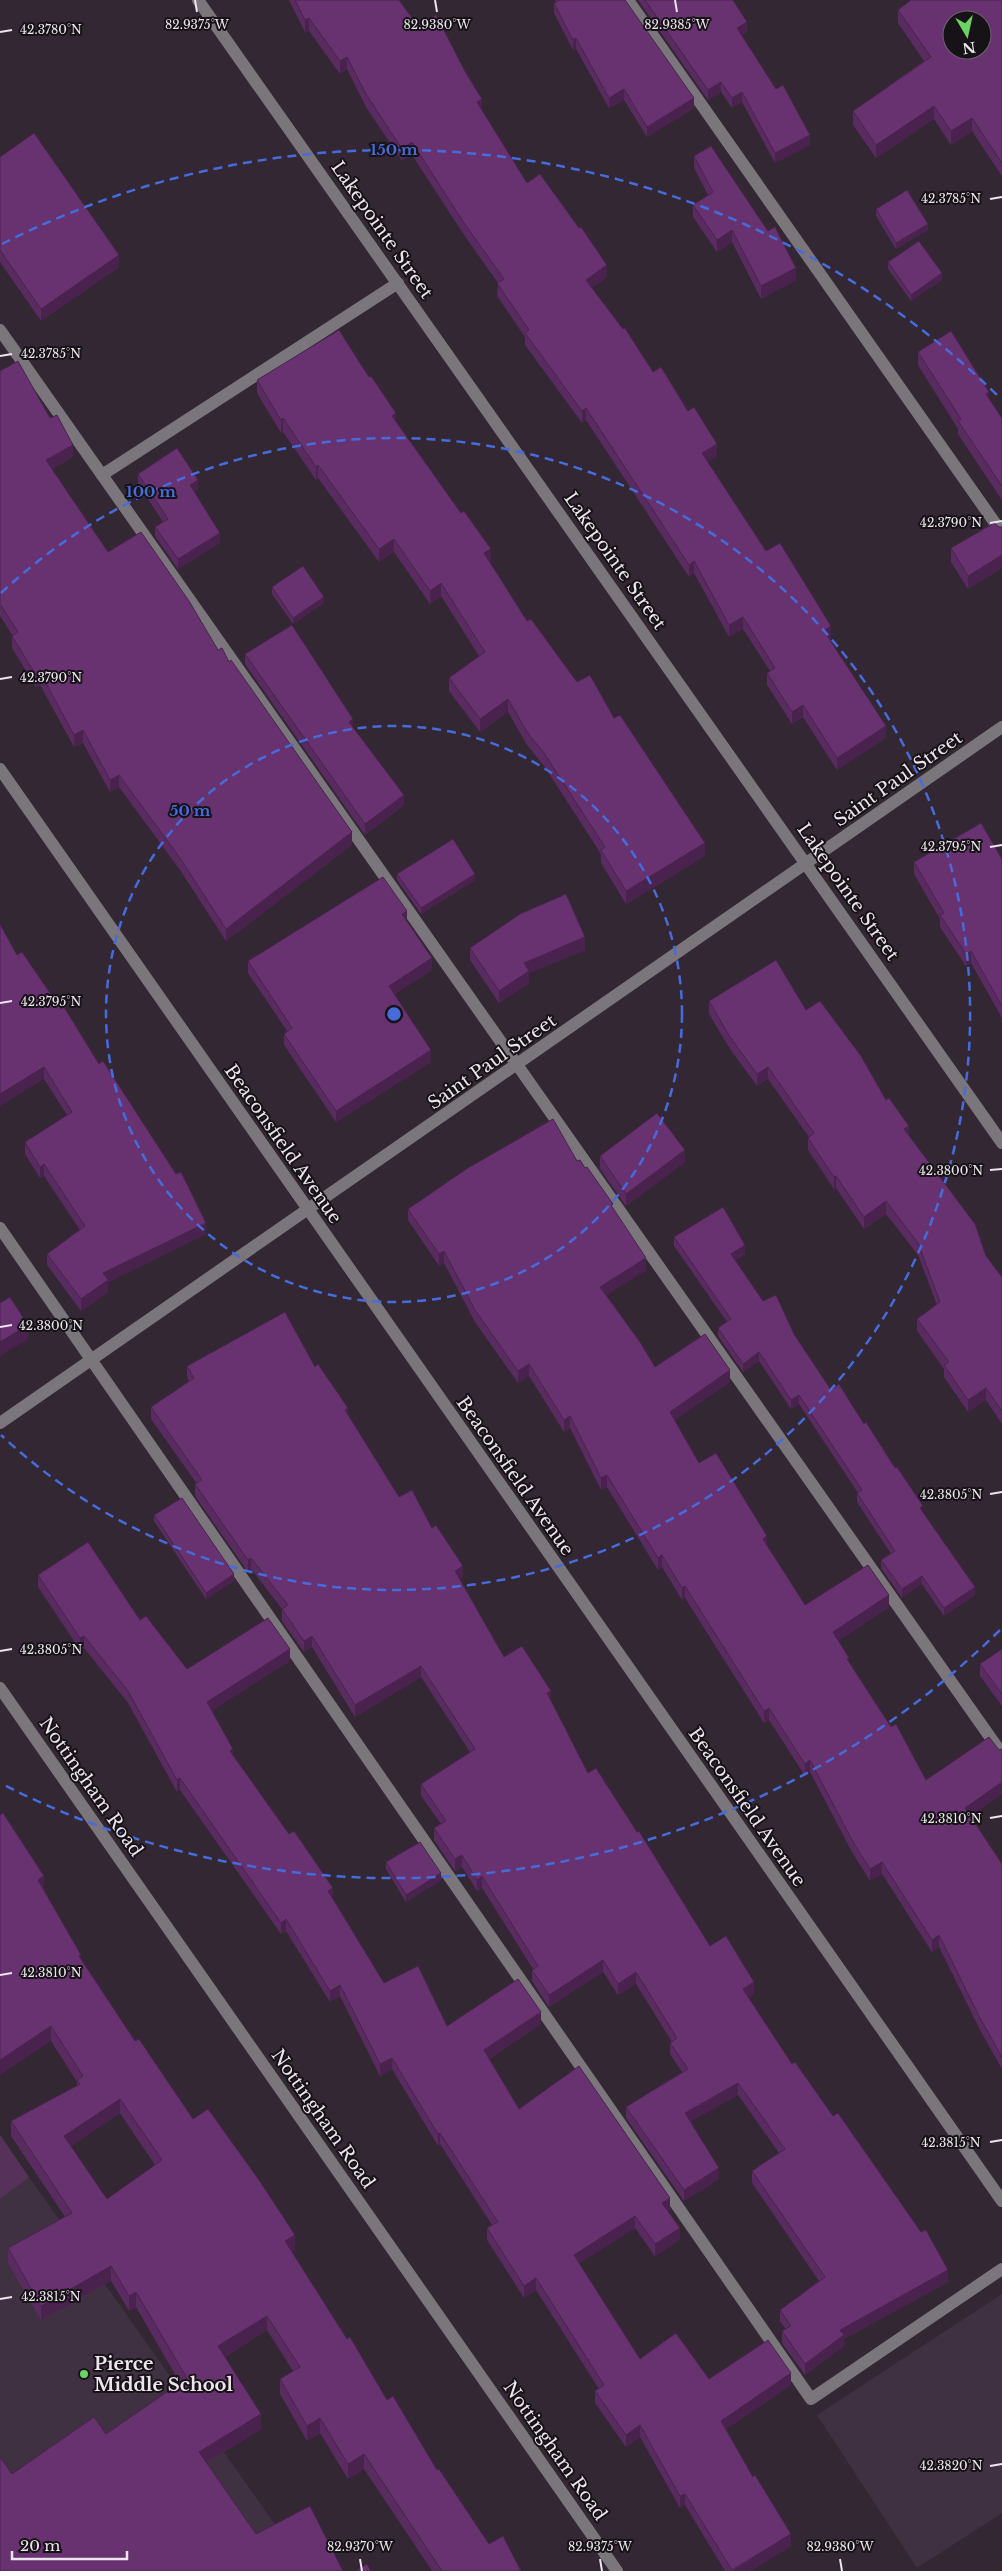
<svg xmlns="http://www.w3.org/2000/svg" width="1002" height="2571" viewBox="0 0 1002 2571" font-family="'Libre Baskerville',serif">
	<style>
		.built { fill: #403142 }
		.green { fill: #56325b }
		.lines { fill: none; stroke-linecap: round; stroke-linejoin: round }
		.minor { stroke: #7b757c; stroke-width: 12 }
		.wall { fill: #592b60; fill-rule: evenodd }
		.shaded-wall { fill: #49234e }
		.building { fill: #683270; stroke: #49234e; fill-rule: evenodd }
		.ticks { fill: none; stroke: #ece5ed; stroke-width: 2 }
		.ring { fill: none; stroke: #466cdc; stroke-width: 2.5; stroke-dasharray: 9 6 }
		.poi-dot { fill: #6ad363; stroke: #171217; stroke-width: 2 }
		.labels { text-anchor: middle; stroke-width: 4; stroke-linejoin: round; paint-order: stroke }
		.street-label { font-size: 18px; fill: #ece5ed; stroke: #171217 }
		.poi-label { font-size: 18px; font-weight: bold; fill: #ece5ed; stroke: #171217; text-anchor: start }
		.ticks-label { font-size: 12px; text-anchor: middle; fill: #ece5ed; stroke: #171217; stroke-width: 4; stroke-linejoin: round; paint-order: stroke }
		.centre { fill: #466cdc; stroke: #171217; stroke-width: 2.5 }
		.ring-label { font-size: 15px; text-anchor: middle; font-weight: bold; fill: #466cdc; stroke: #171217; stroke-width: 4; stroke-linejoin: round; paint-order: stroke }
	</style>
	<rect width="100%" height="100%" fill="#322733"/>
	<g class="built">
		<path d="M0,2135L29,2177L308,2571H0Z"/>
		<path d="M1002,2294V2513L917,2568L817,2415Z"/>
	</g>
	<path class="green" d="M0,2135L29,2177L0,2199Z"/>
	<g class="lines">
		<g class="minor">
			<path d="M198,0L1002,1143"/>
			<path d="M628,0L1002,533"/>
			<path d="M0,330L1002,1754"/>
			<path d="M102,475L398,283"/>
			<path d="M0,769L1002,2201"/>
			<path d="M0,1228L811,2399L1002,2269"/>
			<path d="M0,1423L1002,727"/>
			<path d="M0,1688L617,2571"/>
		</g>
	</g>
	<g class="wall">
		<path d="M289,0H399L417,25L482,110L527,183L607,277L592,288L653,372L688,411L717,456L707,462L766,551L831,639H830L886,738L837,770L803,717L792,724L767,685V673L770,671L743,629L729,637L694,573L689,577L586,420L582,423L525,345V337L497,296L498,283L462,232L412,155L402,161L366,107L347,69L340,74L309,31L305,32Z"/>
		<path d="M555,0H625L694,108L647,137L624,100L609,108L576,49L573,50L554,13V3L556,2Z"/>
		<path d="M638,0H733L747,32L742,35L810,145L775,163L742,102L732,108L721,92L708,100Z"/>
		<path d="M1002,0V176L972,131L951,145L934,119L876,158L853,125V111L924,61L898,23V10Z"/>
		<path d="M694,156L796,280L761,299L732,242L717,252L693,217V205L708,195L694,168Z"/>
		<path d="M0,157L119,267L41,321L0,262Z"/>
		<path d="M876,209L928,230L896,249L876,216Z"/>
		<path d="M888,262L942,280L911,301L888,269Z"/>
		<path d="M918,352L989,399L1002,418V500L958,434V429L918,365Z"/>
		<path d="M0,371L50,418L73,457L52,469L108,552L218,650L229,662L352,845L226,941L180,870L119,787L110,792L83,743L74,747L40,685L36,687L12,648V636H13L0,616Z"/>
		<path d="M257,380L396,422L491,562L490,563L527,621L577,682L614,718L705,856L626,904L601,863V854L544,766L527,745L508,712L480,732L449,691V678L479,656L441,596L430,604L394,552L379,562L318,478L316,480L283,432L281,433L257,393Z"/>
		<path d="M138,474L198,489L194,492L220,543L178,569L155,536V527L163,522L138,484Z"/>
		<path d="M999,527H1002V568L968,589L951,562V548Z"/>
		<path d="M272,587L324,603L293,624L272,594Z"/>
		<path d="M245,654L404,805L365,835L245,664Z"/>
		<path d="M1002,859V1018L971,963L966,966L940,927V919L914,874V862Z"/>
		<path d="M397,874L475,880L421,914L397,880Z"/>
		<path d="M407,922L432,970L395,994L431,1062L336,1122L284,1045V1034L287,1031L248,973V961Z"/>
		<path d="M470,948L585,950L529,973V983L499,1003L470,960Z"/>
		<path d="M17,955L99,1064L206,1234L108,1282V1292L81,1311L47,1265V1254L80,1230L44,1176L40,1178L25,1154V1142L67,1115L44,1079Z"/>
		<path d="M709,1001L806,1010L886,1100L986,1256L1002,1277V1424L986,1400L968,1412L944,1377V1369L917,1331V1319L937,1305L918,1255L886,1214L864,1229L836,1188L834,1189L808,1150V1138L809,1137L768,1079L757,1086L730,1049L709,1014Z"/>
		<path d="M600,1156L685,1162L626,1206L600,1169Z"/>
		<path d="M577,1161L585,1168L613,1208L646,1270L606,1295L655,1367L730,1382L674,1420L699,1463L767,1546L805,1605L889,1607L838,1641L849,1663L926,1780L999,1750L1002,1749V1794L970,1816L1002,1864V2069L980,2030L939,1947L932,1952L882,1874L870,1881L852,1852L810,1772L805,1776L769,1720L764,1723L685,1598L682,1600L662,1567L658,1570L607,1487L601,1490L570,1428L564,1432L529,1376L518,1383L475,1322L444,1263L439,1266L408,1220V1209Z"/>
		<path d="M674,1237L745,1254L735,1260L763,1301L794,1334L831,1390L864,1424L923,1512L975,1595L944,1616L922,1584L902,1598L881,1568V1560L891,1554L857,1502V1493H858L799,1404L791,1409L759,1361L743,1372L718,1336V1328L727,1322L674,1246Z"/>
		<path d="M187,1366L315,1367L348,1415L399,1497L432,1528L463,1577L460,1579L504,1657L551,1700L588,1773L710,1946L754,1994L748,1997L792,2064L948,2282L844,2339V2346L805,2375L782,2343V2331L786,2329L780,2322V2310L819,2281L752,2183V2171L779,2153L738,2095L691,2121L719,2179L684,2201L626,2118V2107L682,2072L670,2054V2043L672,2042L636,1984L618,1995L603,1972L549,2007L532,1981V1970L533,1969L482,1888L477,1891L462,1867L455,1871L434,1840V1828L441,1824L421,1796V1784L470,1752L421,1677L355,1717L312,1647L304,1652L282,1621V1609L251,1569L248,1572L195,1496V1484H197L151,1419V1407L189,1382L187,1377Z"/>
		<path d="M154,1515L234,1581L206,1599L154,1521Z"/>
		<path d="M38,1575L140,1620L187,1669L290,1661L212,1710L233,1756L333,1898L384,1983L447,2026L541,2024L489,2059L519,2109L670,2210L668,2211L680,2239L655,2256L635,2228L579,2263L640,2359L709,2379L791,2385L726,2429L791,2546L750,2571H725L685,2505L680,2508L640,2437L626,2447L595,2403V2391L599,2389L536,2290L524,2298L487,2240V2228L492,2225L440,2144L438,2146L392,2069L380,2076L340,1996L330,2002L286,1931L281,1934L180,1790L177,1792L128,1703L84,1648L80,1650L38,1587Z"/>
		<path d="M1002,1649V1706L980,1676V1664Z"/>
		<path d="M386,1862L441,1880L406,1902L386,1869Z"/>
		<path d="M44,1891L81,1959L135,2041L193,2119L295,2250L292,2252L347,2339L387,2400L489,2544L521,2571H432L364,2469L348,2479L320,2433L307,2441L280,2394V2379L293,2371L267,2330L225,2357L261,2429L206,2463L256,2534L343,2571L12,2474L106,2434L180,2383L136,2307L129,2311L111,2281L41,2320L8,2263V2248L65,2217L11,2136V2121L77,2086V2082L51,2041ZM120,2113L155,2165L107,2199L71,2146Z"/>
	</g>
	<g class="shaded-wall">
		<path d="M309,18V31L305,32V20Z"/>
		<path d="M747,22V32L737,38V28Z"/>
		<path d="M576,38V49L573,50V40Z"/>
		<path d="M347,57V69L340,74V61Z"/>
		<path d="M721,82V92L708,100V90Z"/>
		<path d="M624,89V100L609,108V98Z"/>
		<path d="M742,92V102L732,108V98Z"/>
		<path d="M694,98V108L647,137V127Z"/>
		<path d="M482,99V111L477,102Z"/>
		<path d="M934,106V119L876,158V145Z"/>
		<path d="M972,118V131L951,145V131Z"/>
		<path d="M810,135V145L775,163V153Z"/>
		<path d="M412,142V155L402,161V149Z"/>
		<path d="M928,224V230L896,249V243Z"/>
		<path d="M732,230V242L717,252V240Z"/>
		<path d="M119,255V267L41,321V309Z"/>
		<path d="M607,265V277L586,292V280Z"/>
		<path d="M796,268V280L761,299V286Z"/>
		<path d="M942,273V280L911,301V295Z"/>
		<path d="M989,392V405L986,394Z"/>
		<path d="M586,408V420L582,423V411Z"/>
		<path d="M396,413V426L392,416Z"/>
		<path d="M283,418V432L281,433V420Z"/>
		<path d="M717,444V456L702,465V453Z"/>
		<path d="M73,445V457L46,472V460Z"/>
		<path d="M318,465V478L316,480V467Z"/>
		<path d="M198,480V489L190,495V485Z"/>
		<path d="M220,533V543L178,569V559Z"/>
		<path d="M394,539V552L379,562V549Z"/>
		<path d="M491,549V562L484,566V553Z"/>
		<path d="M1002,555V568L968,589V576Z"/>
		<path d="M694,561V573L689,577V565Z"/>
		<path d="M441,583V596L430,604V591Z"/>
		<path d="M324,597V603L293,624V618Z"/>
		<path d="M743,617V629L729,637V625Z"/>
		<path d="M831,626V639L824,643V631Z"/>
		<path d="M40,672V685L36,687V675Z"/>
		<path d="M508,699V712L480,732V719Z"/>
		<path d="M803,705V717L792,724V712Z"/>
		<path d="M353,719V730L349,722Z"/>
		<path d="M886,726V738L837,770V758Z"/>
		<path d="M83,730V743L74,747V735Z"/>
		<path d="M119,775V787L110,792V780Z"/>
		<path d="M404,795V805L365,835V824Z"/>
		<path d="M352,832V845L226,941V929Z"/>
		<path d="M705,843V856L626,904V891Z"/>
		<path d="M475,874V880L421,914V908Z"/>
		<path d="M407,911V923L402,914Z"/>
		<path d="M585,937V950L529,973V983L499,1003V991L524,963Z"/>
		<path d="M971,951V963L966,966V954Z"/>
		<path d="M432,958V970L389,998V986Z"/>
		<path d="M431,1050V1062L336,1122V1111Z"/>
		<path d="M44,1067V1079L0,1106V1094Z"/>
		<path d="M768,1067V1079L757,1086V1074Z"/>
		<path d="M909,1126V1138L904,1129Z"/>
		<path d="M685,1150V1162L626,1206V1194Z"/>
		<path d="M44,1164V1176L40,1178V1167Z"/>
		<path d="M836,1176V1188L834,1189V1177Z"/>
		<path d="M886,1201V1214L864,1229V1217Z"/>
		<path d="M206,1223V1234L108,1282V1292L81,1311V1299L103,1273Z"/>
		<path d="M745,1245V1254L731,1262V1254Z"/>
		<path d="M444,1251V1263L439,1266V1254Z"/>
		<path d="M646,1258V1270L600,1299V1287Z"/>
		<path d="M28,1325V1339L0,1356V1342Z"/>
		<path d="M759,1352V1361L743,1372V1364Z"/>
		<path d="M529,1364V1376L518,1383V1371Z"/>
		<path d="M730,1370V1382L670,1424V1412Z"/>
		<path d="M986,1388V1400L968,1412V1400Z"/>
		<path d="M799,1395V1404L791,1409V1400Z"/>
		<path d="M348,1408V1419L345,1410Z"/>
		<path d="M570,1416V1428L564,1432V1420Z"/>
		<path d="M607,1475V1487L601,1490V1478Z"/>
		<path d="M767,1536V1548L763,1539Z"/>
		<path d="M662,1555V1567L658,1570V1558Z"/>
		<path d="M251,1558V1569L248,1572V1560Z"/>
		<path d="M463,1566V1577L455,1582V1571Z"/>
		<path d="M234,1574V1581L206,1599V1593Z"/>
		<path d="M922,1576V1584L902,1598V1589Z"/>
		<path d="M685,1586V1598L682,1600V1588Z"/>
		<path d="M975,1587V1595L944,1616V1608Z"/>
		<path d="M889,1595V1607L833,1644V1632Z"/>
		<path d="M84,1636V1648L80,1650V1638Z"/>
		<path d="M312,1636V1647L304,1652V1641Z"/>
		<path d="M290,1649V1661L207,1714V1702Z"/>
		<path d="M421,1666V1677L355,1717V1705Z"/>
		<path d="M551,1691V1703L547,1693Z"/>
		<path d="M769,1708V1720L764,1723V1711Z"/>
		<path d="M233,1749V1761L230,1751Z"/>
		<path d="M810,1760V1772L805,1776V1764Z"/>
		<path d="M180,1778V1790L177,1792V1780Z"/>
		<path d="M1002,1782V1794L965,1820V1808Z"/>
		<path d="M462,1855V1867L455,1871V1859Z"/>
		<path d="M882,1862V1874L870,1881V1869Z"/>
		<path d="M441,1873V1880L406,1902V1895Z"/>
		<path d="M44,1876V1891L38,1880Z"/>
		<path d="M482,1876V1888L477,1891V1880Z"/>
		<path d="M333,1888V1900L328,1891Z"/>
		<path d="M286,1919V1931L281,1934V1923Z"/>
		<path d="M939,1935V1947L932,1952V1940Z"/>
		<path d="M603,1960V1972L549,2007V1995Z"/>
		<path d="M636,1972V1984L618,1995V1984Z"/>
		<path d="M754,1982V1994L743,2001V1989Z"/>
		<path d="M340,1985V1996L330,2002V1991Z"/>
		<path d="M541,2012V2024L484,2062V2050Z"/>
		<path d="M51,2026V2041L0,2075V2060Z"/>
		<path d="M392,2058V2069L380,2076V2064Z"/>
		<path d="M738,2083V2095L685,2124V2113Z"/>
		<path d="M120,2099V2113L64,2151V2136Z"/>
		<path d="M440,2133V2144L438,2146V2134Z"/>
		<path d="M719,2168V2179L684,2201V2190Z"/>
		<path d="M670,2198V2210L662,2214V2203Z"/>
		<path d="M635,2216V2228L574,2266V2255Z"/>
		<path d="M680,2228V2239L655,2256V2244Z"/>
		<path d="M295,2235V2250L285,2256V2241Z"/>
		<path d="M111,2266V2281L41,2320V2306Z"/>
		<path d="M948,2270V2282L844,2339V2346L805,2375V2364L840,2330Z"/>
		<path d="M536,2278V2290L524,2298V2286Z"/>
		<path d="M136,2292V2307L129,2311V2296Z"/>
		<path d="M267,2316V2330L218,2361V2346Z"/>
		<path d="M791,2373V2385L721,2433V2421Z"/>
		<path d="M261,2414V2429L199,2467V2452Z"/>
		<path d="M320,2418V2433L307,2441V2426Z"/>
		<path d="M640,2425V2437L626,2447V2435Z"/>
		<path d="M364,2454V2469L348,2479V2464Z"/>
		<path d="M685,2494V2505L680,2508V2496Z"/>
		<path d="M791,2534V2546L750,2571H732Z"/>
	</g>
	<g class="building">
		<path d="M295,0H399L417,25L436,15L466,73L482,99L477,102L527,183L540,174L579,228L581,227L607,265L586,280L623,329L625,328L653,372L661,367L688,411L694,407L717,444L702,453L766,551L780,543L831,626L824,631L886,726L837,758L803,705L792,712L767,673L775,668L743,617L729,625L694,561L689,565L586,408L582,411L525,333L529,330L497,283L504,279L462,220L412,142L402,149L366,94L347,57L340,61L309,18L305,20Z"/>
		<path d="M560,0H625L694,98L647,127L624,89L609,98L576,38L573,40L554,3Z"/>
		<path d="M645,0H733L747,22L737,28L776,89L783,85L810,135L775,153L742,92L732,98L721,82L708,90Z"/>
		<path d="M911,0H1002V163L972,118L951,131L934,106L876,145L853,111L931,57L898,10ZM952,20H982V50H952Z"/>
		<path d="M34,133L119,255L41,309L0,250V157Z"/>
		<path d="M711,146L768,231L775,227L796,268L761,286L732,230L717,240L693,205L713,192L694,156Z"/>
		<path d="M907,190L928,224L896,243L876,209Z"/>
		<path d="M919,241L942,273L911,295L888,262Z"/>
		<path d="M339,330L369,377L371,376L396,413L392,416L461,513L464,511L491,549L484,553L527,621L531,619L577,682L590,675L614,718L620,715L705,843L626,891L601,850L605,847L544,753L527,732L508,699L480,719L449,678L485,652L441,583L430,591L394,539L379,549L318,465L316,467L283,418L281,420L257,380Z"/>
		<path d="M951,331L989,392L986,394L1002,418V486L958,421L961,419L918,352Z"/>
		<path d="M18,361L50,418L57,415L73,445L46,460L108,552L141,532L189,601L218,650L222,648L229,662L231,660L352,832L226,929L180,858L119,775L110,780L83,730L74,735L40,672L36,675L12,636L18,632L0,604V371Z"/>
		<path d="M177,448L198,480L190,485L220,533L178,559L155,527L168,519L138,474Z"/>
		<path d="M994,523L999,527H1002V555L968,576L951,548Z"/>
		<path d="M303,566L324,597L293,618L272,587Z"/>
		<path d="M292,625L353,719L349,722L404,795L365,824L245,654Z"/>
		<path d="M981,823L1002,859V1006L971,951L966,954L940,915L944,913L914,862Z"/>
		<path d="M453,839L475,874L421,908L397,874Z"/>
		<path d="M383,877L407,911L402,914L432,958L389,986L431,1050L336,1111L284,1034L292,1028L248,961Z"/>
		<path d="M566,894L585,937L524,963L529,971L499,991L470,948L520,914Z"/>
		<path d="M0,924L17,955L22,952L61,1009L64,1007L99,1064L103,1061L176,1174L181,1172L206,1223L103,1273L108,1280L81,1299L47,1254L85,1226L44,1164L40,1167L25,1142L72,1112L44,1067L0,1094Z"/>
		<path d="M776,960L806,1010L820,1001L861,1056L886,1100L889,1098L909,1126L904,1129L975,1224L986,1256L1002,1277V1411L986,1388L968,1400L944,1365L949,1362L917,1319L940,1302L918,1243L886,1201L864,1217L836,1176L834,1177L808,1138L814,1133L768,1067L757,1074L730,1037L709,1001Z"/>
		<path d="M657,1113L685,1150L626,1194L600,1156Z"/>
		<path d="M553,1119L577,1161L580,1160L585,1168L587,1167L613,1204L611,1205L646,1258L600,1287L640,1342L655,1367L705,1334L730,1370L670,1412L699,1463L716,1453L767,1536L763,1539L805,1605L868,1565L889,1595L833,1632L849,1658L847,1659L891,1727L896,1724L926,1780L989,1737L999,1750L1002,1749V1782L965,1808L1002,1864V2057L980,2018L939,1935L932,1940L882,1862L870,1869L852,1840L810,1760L805,1764L769,1708L764,1711L685,1586L682,1588L662,1555L658,1558L607,1475L601,1478L570,1416L564,1420L529,1364L518,1371L475,1310L444,1251L439,1254L408,1209L468,1168Z"/>
		<path d="M723,1207L745,1245L731,1254L763,1301L776,1295L794,1334L831,1390L839,1384L864,1424L866,1422L895,1468L897,1467L923,1506L920,1508L975,1587L944,1608L922,1576L902,1589L881,1560L895,1551L857,1493L862,1490L799,1395L791,1400L759,1352L743,1364L718,1328L731,1319L674,1237Z"/>
		<path d="M10,1297L28,1325L0,1342V1303Z"/>
		<path d="M285,1312L315,1367L318,1364L348,1408L345,1410L399,1497L412,1490L432,1528L436,1525L463,1566L455,1571L504,1657L522,1646L551,1691L547,1693L588,1773L596,1768L637,1832L639,1831L710,1946L726,1936L754,1982L743,1989L792,2064L795,2062L833,2116L838,2113L921,2232L926,2230L948,2270L840,2330L844,2335L805,2364L782,2331L791,2326L780,2310L825,2277L752,2171L785,2149L738,2083L685,2113L719,2168L684,2190L626,2107L688,2069L670,2043L677,2038L636,1972L618,1984L603,1960L549,1995L532,1970L538,1966L482,1876L477,1880L462,1855L455,1859L434,1828L446,1821L421,1784L475,1749L421,1666L355,1705L312,1636L304,1641L282,1609L288,1605L251,1558L248,1560L195,1484L202,1480L151,1407L194,1378L187,1366Z"/>
		<path d="M182,1498L234,1574L206,1593L154,1515Z"/>
		<path d="M88,1542L140,1620L146,1616L187,1669L268,1618L290,1649L207,1702L233,1749L230,1751L289,1834L294,1831L333,1888L328,1891L384,1983L418,1966L447,2026L518,1979L541,2012L484,2050L519,2109L579,2066L670,2198L662,2203L680,2228L655,2244L635,2216L574,2255L640,2359L676,2333L709,2379L768,2340L791,2373L721,2421L753,2477L755,2475L791,2534L732,2570L685,2494L680,2496L640,2425L626,2435L595,2391L604,2385L536,2278L524,2286L487,2228L498,2222L440,2133L438,2134L392,2058L380,2064L340,1985L330,1991L286,1919L281,1923L180,1778L177,1780L128,1691L84,1636L80,1638L38,1575Z"/>
		<path d="M1002,1649V1694L980,1664Z"/>
		<path d="M3,1813L44,1876L38,1880L81,1955L79,1956L135,2041L139,2039L193,2119L208,2109L259,2180L295,2235L285,2241L347,2339L350,2337L387,2400L393,2396L437,2470L439,2469L489,2544L503,2536L521,2571H442L364,2454L348,2464L320,2418L307,2426L280,2379L300,2367L267,2316L218,2346L261,2414L199,2452L256,2534L310,2506L343,2571H0V2457L12,2474L94,2417L106,2434L187,2378L136,2292L129,2296L111,2266L41,2306L8,2248L72,2213L11,2121L80,2084L77,2080L83,2076L51,2026L0,2060V1815ZM120,2099L162,2160L107,2199L64,2136Z"/>
		<path d="M420,1842L441,1873L406,1895L386,1862Z"/>
		<path d="M367,2564L371,2571H356Z"/>
	</g>
	<path class="ticks" d="M195,0L197,12M435,0L437,12M675,0L677,12M0,32L12,30M990,199L1002,197M0,356L12,354M990,523L1002,521M0,679L12,677M990,847L1002,845M0,1003L12,1001M990,1170L1002,1169M0,1327L12,1325M990,1494L1002,1492M0,1651L12,1649M990,1818L1002,1816M0,1975L12,1973M990,2142L1002,2140M0,2299L12,2297M990,2466L1002,2464M360,2559L362,2571M600,2559L602,2571M840,2559L842,2571"/>
	<g class="ring">
		<circle cx="394" cy="1014" r="288"/>
		<path d="M1 593A576 576 0 1 1 1 1435"/>
		<path d="M1000 1630A864 864 0 0 1 2 1784M2 244A864 864 0 0 1 1000 398"/>
	</g>
	<circle class="poi-dot" cx="84" cy="2374" r="5"/>
	<g class="labels">
		<g class="street-label">
			<text transform="translate(382 230) rotate(55)" y="6">Lakepointe Street</text>
			<text transform="translate(615 561) rotate(55)" y="6">Lakepointe Street</text>
			<text transform="translate(898 779) rotate(-35)" y="6">Saint Paul Street</text>
			<text transform="translate(848 892) rotate(55)" y="6">Lakepointe Street</text>
			<text transform="translate(492 1062) rotate(-35)" y="6">Saint Paul Street</text>
			<text transform="translate(283 1144) rotate(55)" y="6">Beaconsfield Avenue</text>
			<text transform="translate(515 1476) rotate(55)" y="6">Beaconsfield Avenue</text>
			<text transform="translate(91 1787) rotate(55)" y="6">Nottingham Road</text>
			<text transform="translate(747 1807) rotate(55)" y="6">Beaconsfield Avenue</text>
			<text transform="translate(323 2119) rotate(55)" y="6">Nottingham Road</text>
			<text transform="translate(555 2451) rotate(55)" y="6">Nottingham Road</text>
		</g>
		<g class="poi-label">
			<text x="94" y="2370">Pierce<tspan x="94" dy="21">Middle School</tspan></text>
		</g>
	</g>
	<g class="ticks-label">
		<text x="197" y="29">82.9375°W</text>
		<text x="437" y="29">82.9380°W</text>
		<text x="677" y="29">82.9385°W</text>
		<text x="51" y="34">42.3780°N</text>
		<text x="951" y="203">42.3785°N</text>
		<text x="51" y="358">42.3785°N</text>
		<text x="951" y="527">42.3790°N</text>
		<text x="51" y="682">42.3790°N</text>
		<text x="951" y="851">42.3795°N</text>
		<text x="51" y="1006">42.3795°N</text>
		<text x="951" y="1175">42.3800°N</text>
		<text x="51" y="1330">42.3800°N</text>
		<text x="951" y="1499">42.3805°N</text>
		<text x="51" y="1654">42.3805°N</text>
		<text x="951" y="1823">42.3810°N</text>
		<text x="51" y="1977">42.3810°N</text>
		<text x="951" y="2147">42.3815°N</text>
		<text x="51" y="2301">42.3815°N</text>
		<text x="951" y="2470">42.3820°N</text>
		<text x="360" y="2551">82.9370°W</text>
		<text x="600" y="2551">82.9375°W</text>
		<text x="840" y="2551">82.9380°W</text>
	</g>
	<circle cx="394" cy="1014" r="8" class="centre"/>
	<g class="ring-label">
		<text x="394" y="155">150 m</text>
		<text x="151" y="497">100 m</text>
		<text x="190" y="816">50 m</text>
	</g>
	<g transform="translate(967 35) rotate(171)"><circle r="24" fill="#171217" stroke="#6c666d"/>
	<path d="M0-4L9 19L0 12L-9 19Z" fill="#6ad363"/>
	<text y="-8" font-size="14" font-weight="bold" text-anchor="middle" fill="#ece5ed">N</text>
	</g>
	<path d="M12 2551v8h115v-8" fill="none" stroke="#ece5ed" stroke-width="2.5"/>
	<text x="20" y="2551" font-size="15" fill="#ece5ed" stroke="#171217" stroke-width="4" paint-order="stroke">20 m</text>
</svg>
